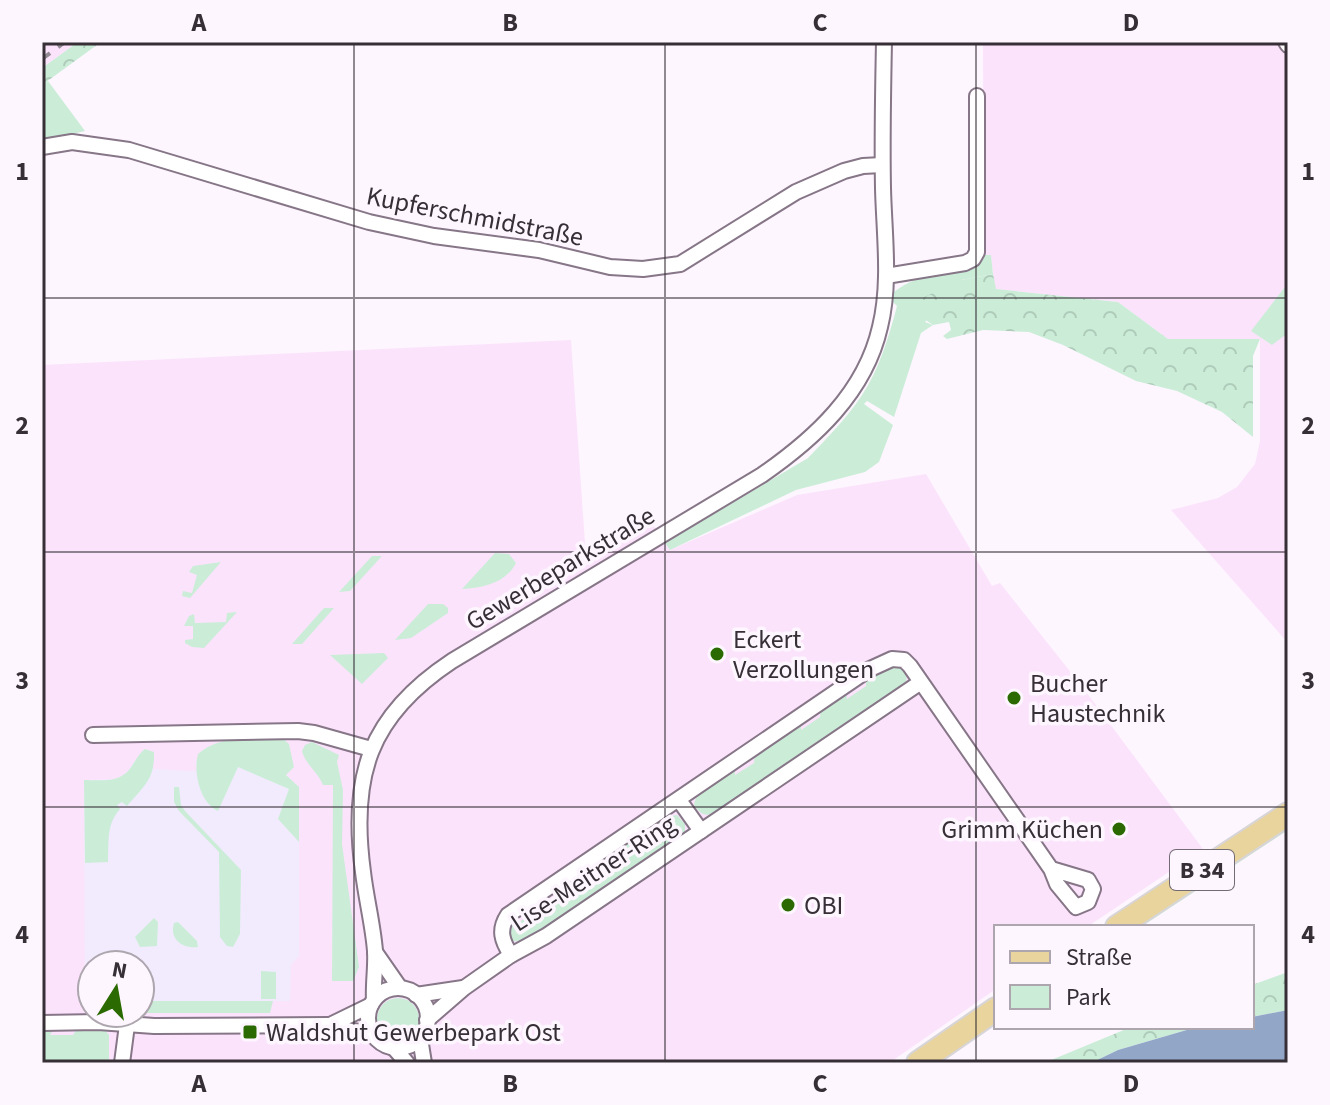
<svg xmlns="http://www.w3.org/2000/svg" width="1330" height="1105" viewBox="0 0 1330 1105" font-family="'Source Sans 3',sans-serif">
	<style>
		.built { fill: #fbe3fc; fill-rule: evenodd }
		.industrial { fill: #f1ebfd }
		.green { fill: #cbedd8 }
		.forest { fill: url(#forest-crowns) }
		.water { fill: #92a6c8 }
		.lines { fill: none; stroke-linecap: round; stroke-linejoin: round }
		.street-casing { stroke: #867687; stroke-width: 18 }
		.primary-casing { stroke: #d7d5d7; stroke-width: 26 }
		.street { stroke: #fff; stroke-width: 14 }
		.primary { stroke: #e9d49e; stroke-width: 22 }
		.rail { stroke: #938c94; stroke-width: 4; stroke-dasharray: 10 10; stroke-linecap: butt }
		.grid { fill: none; stroke: #362f36; stroke-width: 2; stroke-opacity: 0.55 }
		.poi-dot { fill: #2a6a00; stroke: #fdf6fe; stroke-width: 3 }
		.labels { text-anchor: middle; stroke-width: 7; stroke-linejoin: round; paint-order: stroke }
		.shield { fill: #fdf6fe; stroke: #726b72; stroke-width: 2 }
		.shield-label { font-size: 24px; font-weight: bold; fill: #362f36 }
		.street-label { font-size: 26px; fill: #362f36; stroke: #fdf6fe }
		.poi-label { font-size: 26px; fill: #362f36; stroke: #fdf6fe; text-anchor: start }
		.neatline { fill: none; stroke: #362f36; stroke-width: 3 }
		.grid-label { font-size: 26px; text-anchor: middle; font-weight: bold; fill: #362f36 }
	</style>
	<defs>
		<pattern id="forest-crowns" width="20" height="18" patternUnits="userSpaceOnUse" patternTransform="scale(2)"><rect width="20" height="18" fill="#cbedd8"/><path d="M2 6a3 3 0 1 1 6 0M12 15a3 3 0 1 1 6 0" fill="none" stroke="#afccba"/></pattern>
	</defs>
	<rect width="100%" height="100%" fill="#fdf6fe"/>
	<g class="built">
		<path d="M49,42H78L42,68V47Z"/>
		<path d="M983,42H1288V643L1171,510L1218,498L1237,487L1255,464L1260,441V339H1168L1118,302L995,289L991,256L984,255Z"/>
		<path d="M571,340L586,558L651,522L670,550L797,495L926,474L992,586L1000,583L1084,689L1203,849L1087,927H996V989L889,1063H42V365ZM92,965H140V1013H92Z"/>
	</g>
	<path class="industrial" d="M135,760L155,769L190,771H196V761L272,762L299,787V956L291,965L290,1001H140V965H92V1001H85L84,780L118,779L128,771Z"/>
	<g class="green">
		<path d="M48,81L85,131L42,141V85Z"/>
		<path d="M984,255H991L993,274L961,280L925,322L933,325L921,333L894,417L867,401L864,404L893,425L879,462L865,472L796,490L670,550L665,543L808,458C827,438 847,418 862,395C879,370 889,336 897,306L892,301L894,292C917,273 949,274 977,267Z"/>
		<path d="M1288,283V333L1272,345L1251,331Z"/>
		<path d="M495,553L509,554L516,563C506,583 483,588 462,589Z"/>
		<path d="M372,556H382L350,591L339,592Z"/>
		<path d="M221,562L190,598L182,596L183,591L192,593L197,575L189,572L193,566Z"/>
		<path d="M428,604H443L448,608V613L411,638L395,640Z"/>
		<path d="M324,608H334L302,644H292Z"/>
		<path d="M237,612L204,648L192,647L185,643V640L193,639V626H184L189,616L194,614L195,623L226,622L227,613Z"/>
		<path d="M384,653L388,658L362,684L330,655Z"/>
		<path d="M890,666L899,667L907,673L906,683L898,692L724,811C710,815 703,819 694,805C697,786 720,775 735,765V775L754,763L755,751L801,719V730L820,717L821,706L846,689L847,699L866,686V675Z"/>
		<path d="M282,738L289,744L294,767L286,775L299,787V842L278,819L289,789L238,767L218,811C200,803 193,772 198,754C221,734 254,738 282,738Z"/>
		<path d="M312,742L339,755L337,762L343,790L342,844L359,967L353,981H332L333,785H323C318,772 305,764 302,751L305,745Z"/>
		<path d="M145,749L154,752C155,779 144,786 127,806L122,802L117,805L120,809C106,825 109,841 108,862L85,863L84,780C100,780 118,783 129,770C135,763 137,755 145,749Z"/>
		<path d="M174,787H179L181,805L185,811L241,870L240,934L233,947L227,946L220,937L219,852L179,811L174,802Z"/>
		<path d="M677,815L685,824V832L673,845L536,938L521,942L513,941L508,932L511,920L519,912V922L534,913V902L538,899L539,910L558,897V886L629,837L630,847L649,835V823L663,817Z"/>
		<path d="M1288,823V830L1141,927H1131Z"/>
		<path d="M154,918L158,922L157,946L140,947L135,937Z"/>
		<path d="M178,922L197,941L198,947C182,949 169,939 174,923Z"/>
		<path d="M261,971L276,972V999H261Z"/>
		<circle cx="398" cy="1019" r="21"/>
		<path d="M85,1001H92V1013H140V1001H273L270,1013H86Z"/>
		<path d="M79,1026L104,1029L109,1035V1063H86L87,1060L42,1063V1027H55L50,1035H73Z"/>
	</g>
	<g class="forest">
		<path d="M78,42H101L42,85V68Z"/>
		<path d="M993,274L996,289L1118,302L1168,339H1260L1253,356V437L1222,412L1177,391L1136,381L1063,345L1029,332L983,330L947,339L943,336L951,330L949,322L933,325L905,306L961,280Z"/>
		<path d="M1288,972V1010L1252,1017V985Z"/>
		<path d="M1131,1027H1197L1118,1050L1091,1063H1044Z"/>
	</g>
	<path class="water" d="M1288,1010V1063H1091L1118,1050L1197,1027H1252V1017Z"/>
	<g class="lines">
		<defs>
			<g id="street">
				<path d="M1286,42L1288,45"/>
				<path d="M42,147L72,142L129,150L369,222L434,236L539,250L610,267L643,269L680,264L796,192L844,171L863,166L882,165"/>
				<path d="M886,276L965,263L973,259L977,252V96"/>
				<path d="M921,682L546,936L511,955C502,941 498,930 508,915L868,670L892,659L904,660L910,666L1051,869L1057,884L1076,907L1088,902L1093,889L1088,880L1051,869"/>
				<path d="M93,735L298,731L314,733L371,749"/>
				<path d="M679,800L701,831"/>
				<path d="M375,952L400,988"/>
				<circle cx="398" cy="1018" r="30"/>
				<path d="M416,995L463,988"/>
				<path d="M374,1000C373,984 376,967 375,951C373,925 366,898 363,872C350,776 369,716 452,661L762,475C814,439 865,393 880,327C891,283 884,233 883,188C882,139 883,91 884,42"/>
				<path d="M427,1020L464,988L511,955"/>
				<path d="M42,1023L98,1022L154,1026L330,1025L351,1031L372,1033"/>
				<path d="M330,1025L371,1005"/>
				<path d="M420,1038L424,1063"/>
				<path d="M394,1048L407,1063"/>
				<path d="M122,1063L127,1025"/>
			</g>
			<g id="primary">
				<path d="M1117,927L1288,814"/>
				<path d="M918,1063L996,1009"/>
			</g>
		</defs>
		<use href="#street" class="street-casing"/>
		<use href="#primary" class="primary-casing"/>
		<use href="#street" class="street"/>
		<use href="#primary" class="primary"/>
		<path class="rail" d="M42,59L65,42"/>
	</g>
	<path class="grid" d="M354,42V1063M665,42V1063M976,42V1063M42,298H1288M42,552H1288M42,807H1288"/>
	<g class="poi-dot">
		<circle cx="717" cy="654" r="8"/>
		<circle cx="1014" cy="698" r="8"/>
		<circle cx="1119" cy="829" r="8"/>
		<circle cx="788" cy="905" r="8"/>
		<rect x="242" y="1024" width="16" height="16" rx="4"/>
	</g>
	<g class="labels">
		<rect class="shield" x="1170" y="850" width="64" height="40" rx="6"/>
		<g class="shield-label">
			<text x="1202" y="878">B 34</text>
		</g>
		<g class="street-label">
			<text transform="translate(475 216) rotate(11)" y="9">Kupferschmidstraße</text>
			<text transform="translate(560 568) rotate(-31)" y="9">Gewerbeparkstraße</text>
			<text transform="translate(593 873) rotate(-33)" y="9">Lise-Meitner-Ring</text>
		</g>
		<g class="poi-label">
			<text x="733" y="648">Eckert<tspan x="733" dy="30">Verzollungen</tspan></text>
			<text x="1030" y="692">Bucher<tspan x="1030" dy="30">Haustechnik</tspan></text>
			<text x="1103" y="838" text-anchor="end">Grimm Küchen</text>
			<text x="804" y="914">OBI</text>
			<text x="266" y="1041">Waldshut Gewerbepark Ost</text>
		</g>
	</g>
	<rect width="1330" height="1105" fill="none" stroke="#fdf6fe" stroke-width="88"/>
	<rect x="994" y="925" width="260" height="104" fill="#fdf6fe" stroke="#ada6ae" stroke-width="2"/>
	<rect x="1010" y="951" width="40" height="12" fill="#e9d49e" stroke="#ada6ae" stroke-width="2"/>
	<text x="1066" y="965" font-size="24" fill="#362f36">Straße</text>
	<rect x="1010" y="985" width="40" height="24" fill="#cbedd8" stroke="#ada6ae" stroke-width="2"/>
	<text x="1066" y="1005" font-size="24" fill="#362f36">Park</text>
	<g transform="translate(116 989) rotate(11)"><circle r="38" fill="#fdf6fe" stroke="#ada6ae" stroke-width="2"/>
	<path d="M0-6L14 30L0 20L-14 30Z" fill="#2a6a00"/>
	<text y="-12" font-size="22" font-weight="bold" text-anchor="middle" fill="#362f36">N</text>
	</g>
	<rect x="44" y="44" width="1242" height="1017" class="neatline"/>
	<g class="grid-label">
		<text x="199" y="31">A</text>
		<text x="510" y="31">B</text>
		<text x="820" y="31">C</text>
		<text x="1131" y="31">D</text>
		<text x="22" y="180">1</text>
		<text x="1308" y="180">1</text>
		<text x="22" y="434">2</text>
		<text x="1308" y="434">2</text>
		<text x="22" y="689">3</text>
		<text x="1308" y="689">3</text>
		<text x="22" y="943">4</text>
		<text x="1308" y="943">4</text>
		<text x="199" y="1092">A</text>
		<text x="510" y="1092">B</text>
		<text x="820" y="1092">C</text>
		<text x="1131" y="1092">D</text>
	</g>
</svg>
